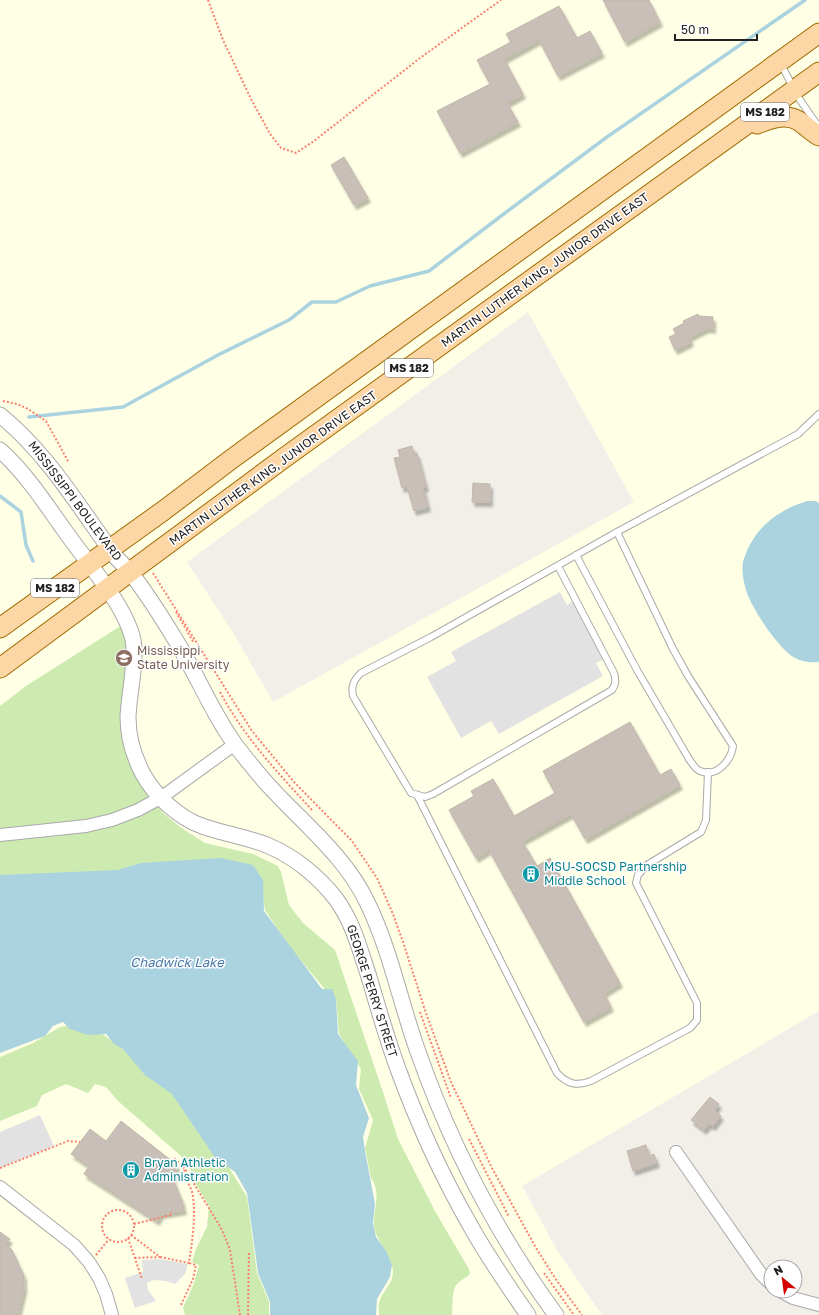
<svg xmlns="http://www.w3.org/2000/svg" width="819" height="1315" viewBox="0 0 819 1315" font-family="'Golos Text',sans-serif">
	<style>
		.education { fill: #ffffe5; fill-rule: evenodd }
		.grass { fill: #cdebb0 }
		.parking { fill: #e2e2e2 }
		.water { fill: #aad3df }
		.lines { fill: none; stroke-linecap: round; stroke-linejoin: round }
		.stream { stroke: #aad3df; stroke-width: 3.5 }
		.building { fill: #c7bfb8; stroke: #c4b6ab; filter: url(#shadow) }
		.service-casing { stroke: #a9a9a9; stroke-width: 8 }
		.minor-casing { stroke: #a9a9a9; stroke-width: 14 }
		.tertiary-casing { stroke: #a9a9a9; stroke-width: 17 }
		.primary-casing { stroke: #a06b00; stroke-width: 21 }
		.path { stroke: #fa8072; stroke-width: 2; stroke-dasharray: 2 2; stroke-linecap: butt }
		.service { stroke: #fff; stroke-width: 6 }
		.minor { stroke: #fff; stroke-width: 12 }
		.tertiary { stroke: #fff; stroke-width: 15 }
		.primary { stroke: #fcd6a4; stroke-width: 19 }
		.labels { text-anchor: middle; stroke-width: 3; stroke-linejoin: round; paint-order: stroke }
		.shield { fill: #fff; stroke: #646464; stroke-width: 1 }
		.shield-label { font-size: 11px; font-weight: bold; fill: #222 }
		.street-label { font-size: 12px; fill: #222; stroke: #fff }
		.education-label { font-size: 12px; fill: #785e54; stroke: #fff; text-anchor: start }
		.culture-label { font-size: 12px; fill: #0d838f; stroke: #fff; text-anchor: start }
		.water-label { font-size: 13px; font-style: italic; fill: #4a7aab; stroke: #fff }
	</style>
	<defs>
		<filter id="shadow"><feDropShadow dx="2.5" dy="4.5" stdDeviation="1" flood-color="#0004"/></filter>
	</defs>
	<rect width="100%" height="100%" fill="#f2efe9"/>
	<path class="education" d="M0,0H819V1011L522,1186L558,1252L602,1315H0ZM528,312L634,502L273,702L235,636L187,562Z"/>
	<g class="grass">
		<path d="M122,625L127,648L143,788L163,813L180,827L205,843L253,854L278,866L281,872L289,905L303,923L335,950L383,1092L398,1139L436,1213L469,1269L470,1274C466,1278 461,1280 457,1284C451,1291 453,1306 452,1315H379C379,1311 378,1306 379,1303C382,1291 393,1284 393,1272C394,1260 375,1239 374,1226C373,1210 382,1193 371,1178L365,1148L373,1120L359,1089L361,1069L339,1034L336,998L323,987L288,945L265,910L263,896L119,871L0,876V706L26,686Z"/>
		<path d="M76,1024L93,1027L148,1068L194,1117L231,1171L247,1197L257,1273L269,1302V1315H185L183,1308L194,1283L199,1265L192,1262L196,1249L207,1227L209,1206L191,1176L193,1173L180,1155L118,1101L106,1087L95,1084L88,1093L66,1084L42,1095L37,1106L0,1121V1057L33,1043L60,1027Z"/>
	</g>
	<g class="parking">
		<path d="M560,592L567,605L575,600L607,658L596,663L603,676L499,734L491,721L461,738L427,677L456,661L451,652Z"/>
		<path d="M40,1115L54,1146L0,1168V1132Z"/>
		<path d="M160,1259L188,1264L185,1274L175,1284L166,1281L153,1280L147,1283L148,1290L156,1301L135,1308L125,1278L143,1272L142,1260Z"/>
	</g>
	<g class="water">
		<path d="M807,501H815L819,503V662C810,663 803,662 795,658C779,650 748,604 745,586C743,579 741,565 744,559C750,539 764,522 782,512C789,507 799,504 807,501Z"/>
		<path d="M221,858L253,865L263,880L264,911L322,989H332L336,999L338,1034L358,1061L356,1085L369,1118L363,1137L365,1151L375,1204L373,1223L376,1237L386,1251L392,1265L390,1277L377,1299L376,1315H270V1302L258,1273L247,1193L235,1172L216,1159L172,1094L145,1075L123,1049L114,1044L106,1034L88,1035L70,1029L63,1022L53,1026L45,1036L0,1053V875L118,870L141,863Z"/>
	</g>
	<g class="lines">
		<g class="stream">
			<path d="M29,417L123,407L218,355L289,320L312,302H336L370,286L429,271L501,216L607,137L805,0"/>
			<path d="M0,496L21,512L26,545L33,561"/>
		</g>
	</g>
	<g class="building">
		<path d="M603,0H649L660,22L625,42Z"/>
		<path d="M559,6L577,38L590,31L602,53L558,76L539,40L504,59L523,94L507,103L518,122L460,153L437,111L490,84L477,60L511,42L506,34Z"/>
		<path d="M344,157L368,198L354,205L331,165Z"/>
		<path d="M698,314L699,316L713,317V329L707,328L689,337L691,342L675,350L669,337L676,334L673,329L684,323L683,321Z"/>
		<path d="M412,446L414,454L417,453L426,487L423,488L428,507L414,511L407,487L402,488L394,458L400,457L398,450Z"/>
		<path d="M473,483L490,484V502H472Z"/>
		<path d="M630,722L660,775L671,769L680,785L585,839L571,814L522,841L537,866L550,858L620,983L604,993L611,1007L584,1022L489,850L476,858L449,810L474,796L471,791L493,779L514,816L555,793L543,771Z"/>
		<path d="M710,1097L719,1104L715,1110L721,1116L713,1126L709,1124L704,1130L691,1120Z"/>
		<path d="M121,1121L177,1165L173,1179L182,1201L184,1210L161,1214L157,1221L84,1174L89,1166L71,1154L90,1129L106,1141Z"/>
		<path d="M646,1145L649,1156L654,1154L657,1163L633,1171L627,1151Z"/>
		<path d="M0,1232L10,1239L6,1244L12,1250L24,1276V1289L18,1315H0Z"/>
	</g>
	<g class="lines">
		<defs>
			<g id="service">
				<path d="M781,64L798,97L818,126"/>
				<path d="M576,555L637,670L689,759C692,763 695,769 700,771C716,778 731,761 733,746L688,676L673,649L617,532"/>
				<path d="M558,566L614,673C616,680 616,684 612,690L433,794L425,797L411,793L353,696C351,685 354,680 361,673L431,637L617,532L798,434L819,414"/>
				<path d="M417,795L557,1073C568,1085 577,1086 591,1081L690,1028L697,1020V1003L636,883L638,875L647,865L701,832L706,820L708,772"/>
			</g>
			<g id="minor">
				<path d="M0,835L86,826L112,820L138,810L162,797L235,744"/>
				<path d="M676,1152L761,1274L771,1284"/>
				<path d="M0,1187L74,1245L89,1262L99,1278L106,1294L112,1315"/>
				<path d="M780,1291L793,1298L819,1305"/>
			</g>
			<g id="tertiary">
				<path d="M0,415C49,455 78,506 115,556C120,562 125,566 130,572C146,592 161,616 175,639C190,663 202,689 216,714C222,725 229,736 236,746C247,760 258,774 270,787C304,824 345,856 367,902C390,949 400,1001 417,1049C450,1144 497,1234 556,1315"/>
				<path d="M0,450C29,476 50,511 73,542C92,568 133,616 134,648C135,671 129,694 128,717C128,736 134,757 143,774C155,796 179,818 202,826C224,834 248,837 269,846C295,857 319,877 336,899C353,922 360,950 369,977C378,1008 387,1039 398,1069C417,1121 443,1178 470,1225C487,1256 508,1286 528,1315"/>
			</g>
			<g id="primary">
				<path d="M757,124C771,119 785,113 799,121C806,126 812,132 819,136"/>
				<path d="M0,628L163,511L233,458L819,33"/>
				<path d="M0,668L284,458L819,72"/>
			</g>
		</defs>
		<use href="#service" class="service-casing"/>
		<use href="#minor" class="minor-casing"/>
		<use href="#tertiary" class="tertiary-casing"/>
		<use href="#primary" class="primary-casing"/>
		<g class="path">
			<path d="M208,0L223,40L251,99L270,134L281,148L296,153L314,141L420,58L501,0"/>
			<path d="M3,401L17,404L28,409L46,421L69,463"/>
			<path d="M153,573L252,731L294,782L352,841L377,878L393,914L403,942L426,1013L451,1082L492,1168L536,1248L557,1281L582,1315"/>
			<path d="M176,612L194,643"/>
			<path d="M220,692C244,737 278,773 312,810"/>
			<path d="M420,1012L451,1098"/>
			<path d="M469,1139L509,1217"/>
			<path d="M172,1161L174,1158L185,1169L221,1228L225,1237L230,1250L240,1315"/>
			<path d="M0,1168L68,1141L80,1142"/>
			<circle cx="118" cy="1226" r="16"/>
			<path d="M134,1224L171,1215V1212"/>
			<path d="M131,1235L160,1257L135,1258"/>
			<path d="M128,1238L142,1279"/>
			<path d="M96,1255L109,1239"/>
			<path d="M160,1257L189,1263C192,1244 196,1215 193,1197C192,1188 187,1181 183,1174L185,1169"/>
			<path d="M544,1273L574,1315"/>
			<path d="M181,1305L193,1279L196,1265L189,1263"/>
			<path d="M248,1315L249,1251"/>
		</g>
		<use href="#service" class="service"/>
		<use href="#minor" class="minor"/>
		<use href="#tertiary" class="tertiary"/>
		<use href="#primary" class="primary"/>
	</g>
	<defs>
		<symbol id="university-disc" viewBox="-11 -11 22 22"><circle r="9.5" fill="#8d6e63" stroke="#fff"/><path d="M0-5L7-2L0 1L-7-2ZM-4 1L0 2.5L4 1V4Q0 6-4 4Z" fill="#fff"/></symbol>
		<symbol id="building-disc" viewBox="-11 -11 22 22"><circle r="9.5" fill="#0f9aa8" stroke="#fff"/><path d="M-4-6H4V6H1V3H-1V6H-4ZM-2.5-4.3h1.7v1.8h-1.7ZM.8-4.3h1.7v1.8H.8ZM-2.5-1h1.7V.8h-1.7ZM.8-1h1.7V.8H.8Z" fill="#fff"/></symbol>
	</defs>
	<g fill-rule="evenodd">
		<use href="#university-disc" x="114" y="648" width="20" height="20"/>
		<use href="#building-disc" x="521" y="864" width="20" height="20"/>
		<use href="#building-disc" x="121" y="1160" width="20" height="20"/>
	</g>
	<g class="labels">
		<g class="shield">
			<rect x="741" y="103" width="48" height="18" rx="3"/>
			<rect x="385" y="359" width="48" height="18" rx="3"/>
			<rect x="31" y="579" width="48" height="18" rx="3"/>
		</g>
		<g class="shield-label">
			<text x="765" y="116">MS 182</text>
			<text x="409" y="372">MS 182</text>
			<text x="55" y="592">MS 182</text>
		</g>
		<g class="street-label">
			<text transform="translate(545 270) rotate(-36)" y="4">MARTIN LUTHER KING, JUNIOR DRIVE EAST</text>
			<text transform="translate(273 468) rotate(-36)" y="4">MARTIN LUTHER KING, JUNIOR DRIVE EAST</text>
			<text transform="translate(75 501) rotate(53)" y="4">MISSISSIPPI BOULEVARD</text>
			<text transform="translate(372 991) rotate(72)" y="4">GEORGE PERRY STREET</text>
		</g>
		<g class="education-label">
			<text x="137" y="655">Mississippi<tspan x="137" dy="14">State University</tspan></text>
		</g>
		<g class="culture-label">
			<text x="544" y="871">MSU-SOCSD Partnership<tspan x="544" dy="14">Middle School</tspan></text>
			<text x="144" y="1167">Bryan Athletic<tspan x="144" dy="14">Administration</tspan></text>
		</g>
		<g class="water-label">
			<text x="177" y="967">Chadwick Lake</text>
		</g>
	</g>
	<g transform="translate(783 1279) rotate(331)"><circle r="19" fill="#ffffff" stroke="#a7a7a7"/>
	<path d="M0-3L7 15L0 10L-7 15Z" fill="#d40000"/>
	<text y="-6" font-size="11" font-weight="bold" text-anchor="middle" fill="#222222">N</text>
	</g>
	<path d="M675 34v6h82v-6" fill="none" stroke="#222222" stroke-width="2"/>
	<text x="681" y="34" font-size="12" fill="#222222" stroke="#ffffff" stroke-width="3" paint-order="stroke">50 m</text>
</svg>
